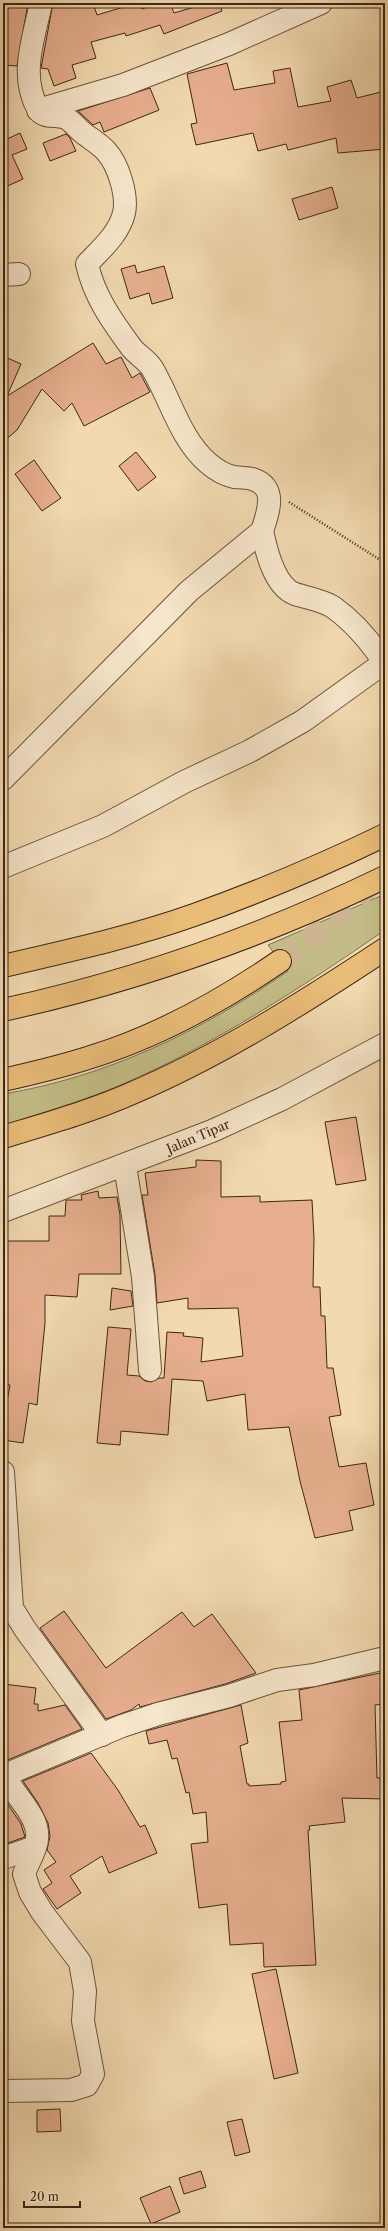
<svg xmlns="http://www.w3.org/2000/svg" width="388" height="2231" viewBox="0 0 388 2231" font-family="'Libre Caslon Text',serif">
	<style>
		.green { fill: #c3bc86; stroke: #80714e }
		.building { fill: #e7af8f; stroke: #3d2616 }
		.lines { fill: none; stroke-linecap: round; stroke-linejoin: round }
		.highway-tunnel { stroke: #ceb591; stroke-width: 22; stroke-dasharray: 22 11; stroke-linecap: butt }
		.minor-casing { stroke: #6a533c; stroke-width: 24 }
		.highway-casing { stroke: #3d2616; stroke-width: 24 }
		.path { stroke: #3d2616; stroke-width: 2.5; stroke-dasharray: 1 2; stroke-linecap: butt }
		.minor { stroke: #f7e6cc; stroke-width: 22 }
		.highway { stroke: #e9bc78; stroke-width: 22 }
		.labels { text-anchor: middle; stroke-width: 3.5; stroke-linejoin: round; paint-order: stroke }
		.street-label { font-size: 13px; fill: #3d2616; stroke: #f7e6cc }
	</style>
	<rect width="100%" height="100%" fill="#f2d9b0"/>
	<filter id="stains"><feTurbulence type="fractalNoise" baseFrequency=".005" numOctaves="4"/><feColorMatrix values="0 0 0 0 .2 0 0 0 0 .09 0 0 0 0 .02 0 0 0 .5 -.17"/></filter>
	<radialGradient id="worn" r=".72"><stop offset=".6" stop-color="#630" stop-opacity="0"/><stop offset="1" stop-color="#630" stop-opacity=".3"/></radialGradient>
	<path class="green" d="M385,894V930C301,988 215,1044 121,1085C83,1101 42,1113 3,1125V1094C106,1077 202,1031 288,971L268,945Z"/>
	<g class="building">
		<path d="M3,3H28L17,66L3,65Z"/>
		<path d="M53,3H93L97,15L137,3H140L142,9L157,3H170L174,13L208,3H219L222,11L164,34L160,25L126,36L125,33L91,42L96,58L72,65L76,78L54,86L48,69L41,68Z"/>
		<path d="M227,63L234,90L275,83L273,71L290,68L298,107L331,101L327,87L351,80L357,98L385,91V149L338,153L336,138L288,150L286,144L258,151L253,133L196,145L191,124L197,123L187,74Z"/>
		<path d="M150,88L159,110L104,132L100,122L93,125L78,111Z"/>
		<path d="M20,133L27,149L12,155L23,179L3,188V134L5,140Z"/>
		<path d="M66,134L70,138L76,151L50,161L43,143Z"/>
		<path d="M332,187L338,208L299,220L292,199Z"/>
		<path d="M135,265L137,273L164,266L173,298L152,304L149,293L130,299L121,269Z"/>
		<path d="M93,343L106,364L121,357L132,378L140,373L150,392L84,426L72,403L64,411L42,389L17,430L3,442V356L21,364L7,396Z"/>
		<path d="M136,452L156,477L138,491L119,466Z"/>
		<path d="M34,460L61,498L42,511L15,474Z"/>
		<path d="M356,1117L366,1180L336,1185L325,1122Z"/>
		<path d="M196,1160L221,1161V1197L260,1196V1202L312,1200L314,1239L313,1287H320L321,1316H325L327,1368H333L341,1415L329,1417L339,1467L366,1463L374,1505L349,1511L353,1530L315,1538L300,1481L289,1427L248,1430L245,1394L207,1401L203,1381L172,1379L168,1435L121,1431L120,1445L97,1443L108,1327L131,1329L127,1375L139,1376L145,1381L151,1382L159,1378H164L167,1332L184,1333L183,1336L203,1338L201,1362L243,1356L238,1308L188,1309V1298L157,1303L155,1275L142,1195H148L145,1173L196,1167Z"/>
		<path d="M98,1191L99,1198L117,1197L120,1215L121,1274H79L77,1297L45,1295V1323L37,1405L29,1403L23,1443L3,1440V1423L10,1385L3,1384V1241H49V1216H65L66,1200H82L81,1195Z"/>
		<path d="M112,1288L131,1291L133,1306L110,1310Z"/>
		<path d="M64,1611L106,1668L182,1612L194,1627L212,1614L256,1673L225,1684L140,1707L139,1704L131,1710L106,1719L40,1628Z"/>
		<path d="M385,1672V1704L375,1705L377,1778H385V1799L342,1798L345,1822L309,1826L310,1830H308L316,1965L264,1967L263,1943L230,1945L227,1904L199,1908L191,1844L208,1842L206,1812L193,1814L189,1792L186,1793L177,1758L172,1759L167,1740L149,1744L146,1731L241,1705L248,1743L240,1746L247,1784H249V1786L281,1784V1782L286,1781L279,1722L302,1720L299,1690Z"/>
		<path d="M3,1684L36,1688L34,1704H38V1711L65,1705L82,1729L3,1762Z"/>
		<path d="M91,1753L118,1790L140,1827L145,1825L157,1853L109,1873L102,1856L70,1876L81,1893L57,1909L43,1889L52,1883L44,1870L56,1862L47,1850L50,1836L48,1823L38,1803L23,1781Z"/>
		<path d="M3,1797L21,1824L25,1837L5,1844Z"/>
		<path d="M276,1969L298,2073L274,2079L252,1974Z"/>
		<path d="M60,2109L61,2131L37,2132V2110Z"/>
		<path d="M242,2119L250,2152L235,2156L227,2122Z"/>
		<path d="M201,2171L206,2187L184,2194L179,2178Z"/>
		<path d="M170,2186L180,2212L151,2224L140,2198Z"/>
	</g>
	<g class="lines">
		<path class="highway-tunnel" d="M280,961L329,924L371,885"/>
		<defs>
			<g id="minor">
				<path d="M38,110L123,85L229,44L321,3"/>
				<path d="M3,275L19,274"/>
				<path d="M262,531C266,550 274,586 295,594C307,598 322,600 333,607C354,622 370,641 384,662"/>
				<path d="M3,779L189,591L262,531C266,519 274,498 265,487C257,477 245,478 234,477C224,475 215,469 208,463C180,439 170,398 152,368C146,359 137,355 131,347C112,321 94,296 87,264C101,249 119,234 124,213C128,195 118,164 106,151C99,143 89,138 82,132C77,128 72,121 66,118C57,114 43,119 38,109C19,75 34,38 41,3"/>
				<path d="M3,867L103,826L184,782L250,751L303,721L385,662"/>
				<path d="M125,1166L143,1277L150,1370"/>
				<path d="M3,1211L212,1131L282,1099L385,1044"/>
				<path d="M3,1472L12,1608L25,1629L102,1735"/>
				<path d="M3,1858L35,1847"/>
				<path d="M3,2091L71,2090L87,2085L93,2074L83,2021L85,1991L80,1962L42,1912L30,1892L24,1874C27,1865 32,1857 35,1848C46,1819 14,1798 5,1775L122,1726L158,1714L229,1696L277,1680L314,1675L385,1658"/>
			</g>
			<g id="highway">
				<path d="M3,966C67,951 132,937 194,915C259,892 323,865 385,835"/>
				<path d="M3,1010C135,981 263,936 385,877"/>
				<path d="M3,1080C34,1073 64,1066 94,1056C161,1035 223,1000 280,961"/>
				<path d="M3,1137C46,1124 89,1112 130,1094C220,1056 303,1003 385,949"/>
			</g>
		</defs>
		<use href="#minor" class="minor-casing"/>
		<use href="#highway" class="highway-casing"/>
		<path class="path" d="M289,502L385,563"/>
		<use href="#minor" class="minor"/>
		<use href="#highway" class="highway"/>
	</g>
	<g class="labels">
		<g class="street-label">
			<text transform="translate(198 1136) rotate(-23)" y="5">Jalan Tipar</text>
		</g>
	</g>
	<rect width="388" height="2231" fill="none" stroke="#f2d9b0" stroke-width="16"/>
	<rect x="4" y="4" width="380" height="2223" fill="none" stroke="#3d2616" stroke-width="2"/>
	<rect x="8" y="8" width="372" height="2215" fill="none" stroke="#3d2616"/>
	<path d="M24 2201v6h56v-6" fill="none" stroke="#3d2616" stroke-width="2"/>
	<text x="30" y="2201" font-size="12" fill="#3d2616" stroke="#f7e6cc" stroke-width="3" paint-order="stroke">20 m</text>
	<rect width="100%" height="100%" filter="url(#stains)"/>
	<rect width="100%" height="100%" fill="url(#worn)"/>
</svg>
